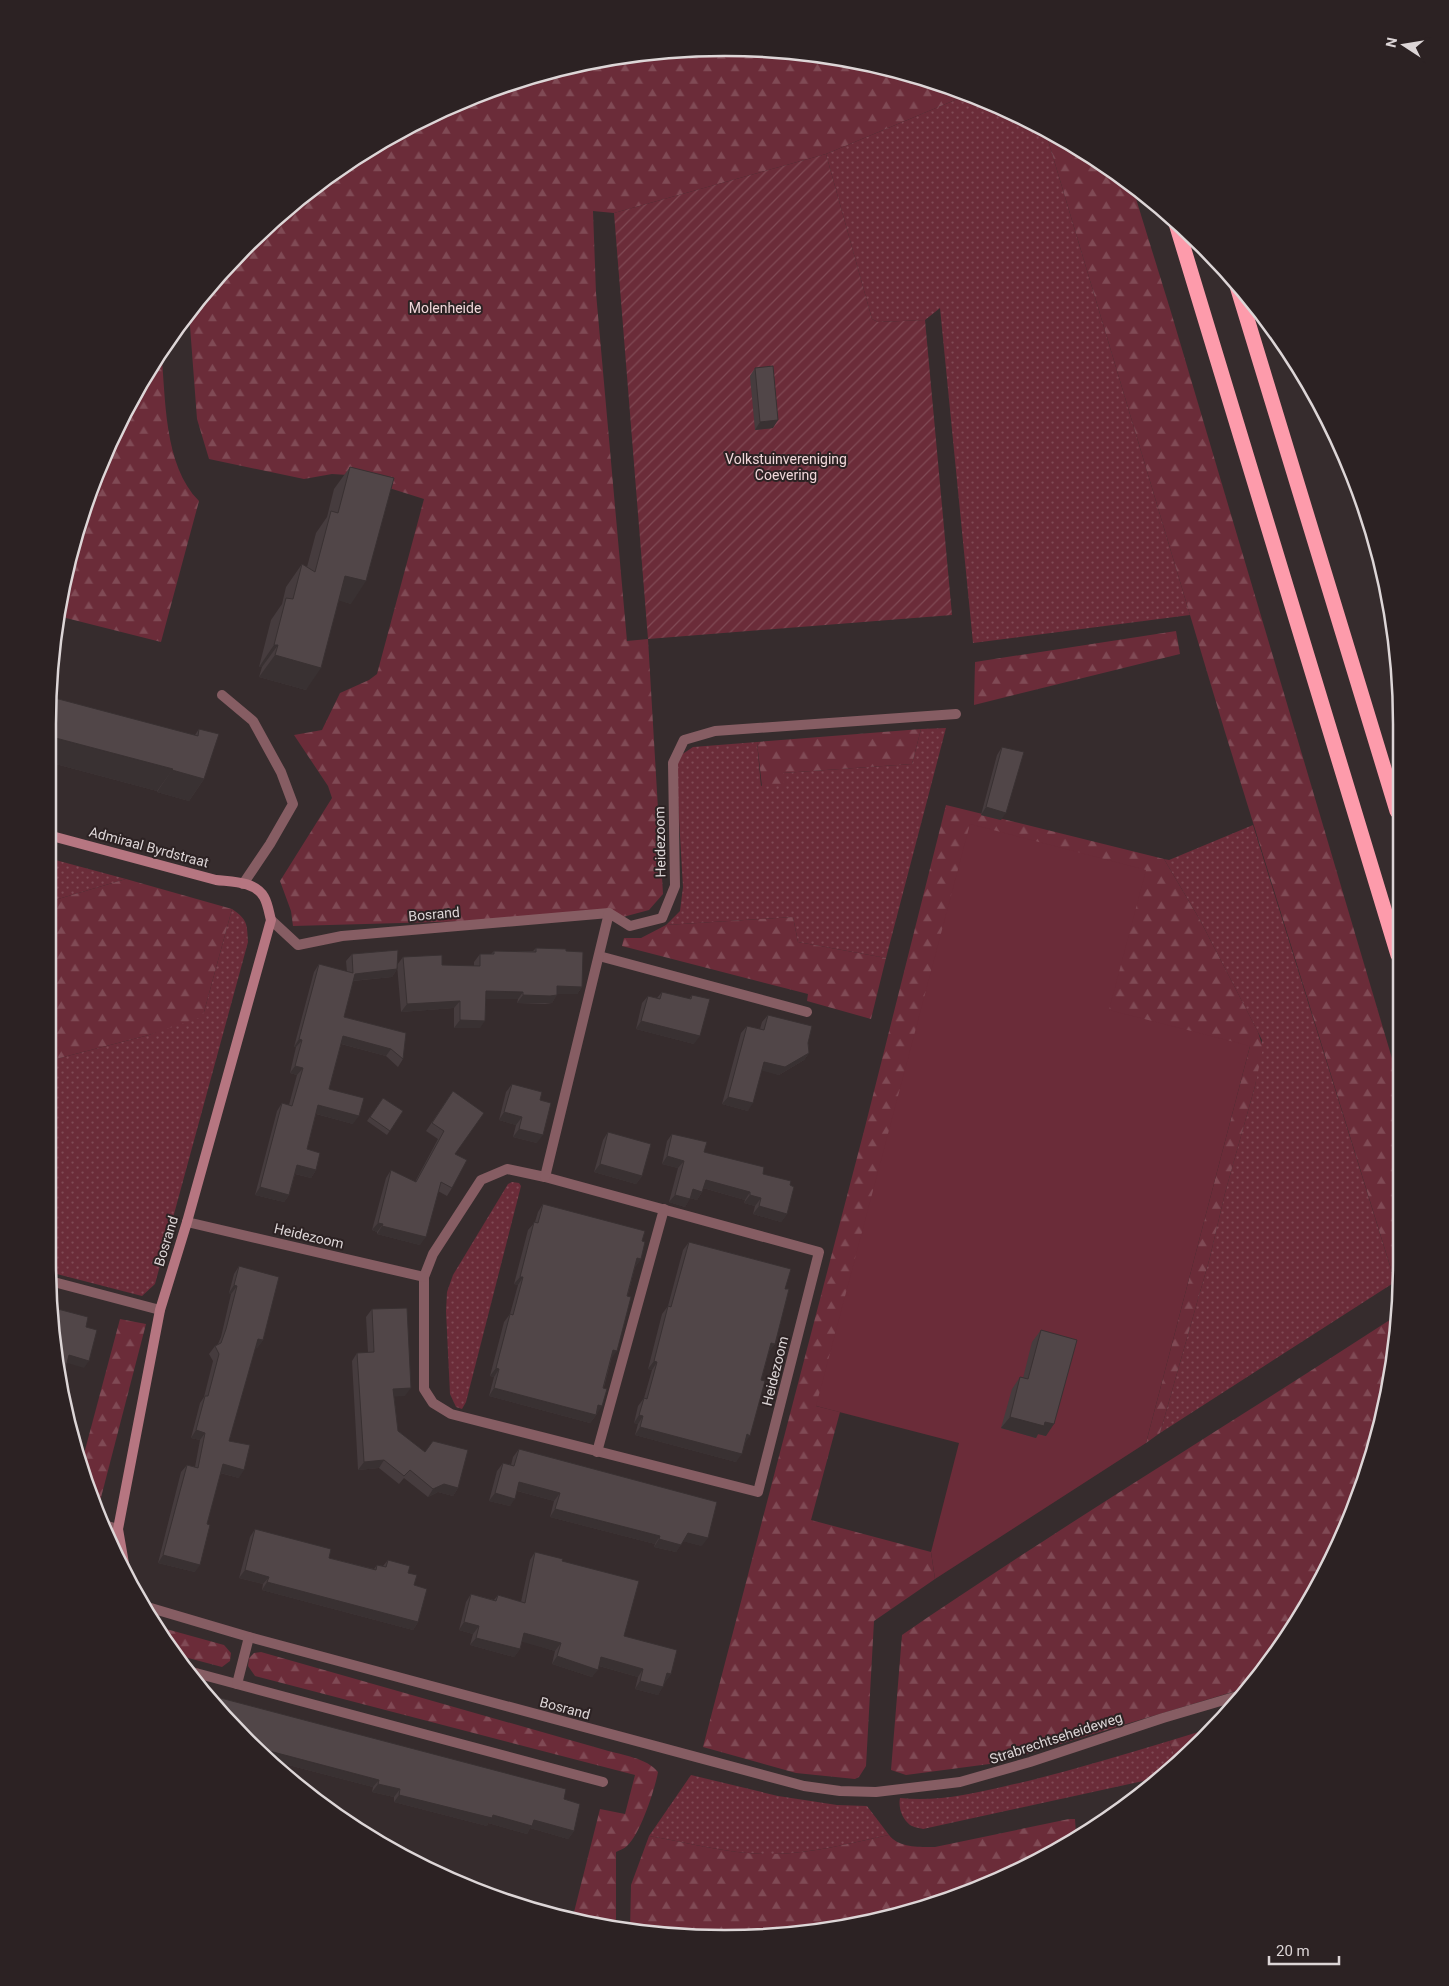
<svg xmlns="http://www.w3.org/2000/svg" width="1449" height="1986" viewBox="0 0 1449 1986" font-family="Roboto,sans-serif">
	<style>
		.grass { fill: url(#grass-dots) }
		.forest { fill: url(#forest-firs) }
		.garden { fill: url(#garden-furrows) }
		.pitch { fill: #6b2c39 }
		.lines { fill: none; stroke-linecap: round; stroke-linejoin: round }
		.street { stroke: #865d63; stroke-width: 10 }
		.secondary { stroke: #b67681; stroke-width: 10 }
		.highway { stroke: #fd9bab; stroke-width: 15 }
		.wall { fill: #463c3e }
		.shaded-wall { fill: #393132 }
		.building { fill: #514648; stroke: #393132 }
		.labels { text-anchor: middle; stroke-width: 4; stroke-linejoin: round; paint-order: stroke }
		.park-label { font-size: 14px; fill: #f1d7da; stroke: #2c2223 }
		.street-label { font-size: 14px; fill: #ddd6d7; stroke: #2c2223 }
		.rim { fill: none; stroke: #ddd6d7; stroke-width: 2.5 }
	</style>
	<defs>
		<pattern id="grass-dots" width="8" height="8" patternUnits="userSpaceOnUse" patternTransform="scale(1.25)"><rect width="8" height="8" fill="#6b2c39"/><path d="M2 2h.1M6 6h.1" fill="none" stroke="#804a55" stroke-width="1.8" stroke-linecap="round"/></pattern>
		<pattern id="forest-firs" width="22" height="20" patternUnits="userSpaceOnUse" patternTransform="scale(1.25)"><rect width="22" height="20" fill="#6b2c39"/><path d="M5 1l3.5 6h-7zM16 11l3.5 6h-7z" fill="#804a55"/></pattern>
		<pattern id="garden-furrows" width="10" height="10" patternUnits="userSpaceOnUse" patternTransform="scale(1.25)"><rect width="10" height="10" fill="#6b2c39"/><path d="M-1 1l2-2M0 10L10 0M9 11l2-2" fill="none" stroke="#804a55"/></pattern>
	</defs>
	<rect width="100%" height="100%" fill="#362c2d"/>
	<g class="grass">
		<path d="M967,95L1045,130L1190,615L973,643L940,308L925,320L878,322L872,319L826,154Z"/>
		<path d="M946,728L886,958L798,942L793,917L666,925L680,911L683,887L676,767L678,757L693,747L757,742L761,786L783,773L912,764L921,729Z"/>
		<path d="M1253,825L1395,1282L1160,1433L1210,1257L1225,1193L1255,1086L1262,1040L1200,920L1164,859L1169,860Z"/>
		<path d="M48,858L126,879L48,902Z"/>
		<path d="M232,909C248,920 247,924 248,942L155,1284L142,1296L49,1272L48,1061L149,1035L204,1012Z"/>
		<path d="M512,1182L519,1183L521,1186L466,1402L462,1409L456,1407L450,1394L446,1311L447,1292L453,1275L508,1184Z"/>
		<path d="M1169,1741L1176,1759L1157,1778L923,1829C919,1828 913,1827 910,1825C902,1819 898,1807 900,1798C936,1802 971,1794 1006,1786C1061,1774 1115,1757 1169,1741Z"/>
		<path d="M691,1775L778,1796L837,1805L867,1806L889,1835C851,1843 813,1853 775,1854C733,1855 690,1843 649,1836Z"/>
	</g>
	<g class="forest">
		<path d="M680,49L813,53L942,83L967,95L826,154L614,213L593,211L596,293L627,641L648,639L663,894L649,910L623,917L293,926L291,911L280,881L332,798L328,786L294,735L322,730L340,693L369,680L377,674L424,499L348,475L332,474L304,479L209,459L197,419L189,313L216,278L312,188L425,117L549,71Z"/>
		<path d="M1045,130L1063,138L1133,189L1171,312L1399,1082L1400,1298L1225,732Z"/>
		<path d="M161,349C166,397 163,465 199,501L161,642L62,617L70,550L99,465Z"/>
		<path d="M1176,631L1180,654L974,705L975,662Z"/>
		<path d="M921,729L912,764L783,773L784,784L762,787L757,742Z"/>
		<path d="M946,805L1164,859L1200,920L1258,1032L1263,1048L1255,1086L1225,1193L1210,1257L1160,1433L1146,1443L1250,1046L816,1406L840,1412L811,1520L931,1552L935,1579L874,1621L866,1766L859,1777L855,1779L796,1773L703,1747L865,1127Z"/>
		<path d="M126,879L232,909L204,1012L199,1018L149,1035L48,1061V902Z"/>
		<path d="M793,917L798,942L886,958L871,1019L807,1001L808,994L622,946L624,938H641L666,925Z"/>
		<path d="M1399,1314L1378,1437L1332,1561L1261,1674L1249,1687L997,1763L906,1775L891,1770L902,1635C1064,1524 1233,1422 1399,1314Z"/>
		<path d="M120,1319L146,1324L98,1509L81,1465Z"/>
		<path d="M159,1627L224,1645L231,1653L230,1661L222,1667L177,1655L161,1637L156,1628Z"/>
		<path d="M261,1652L605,1750C622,1755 647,1758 658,1772C655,1789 640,1835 627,1846C624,1849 619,1850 616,1852V1929L572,1920L600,1809L625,1814L635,1775L255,1676L248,1666L249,1658L254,1653Z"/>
		<path d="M1205,1730L1176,1759L1169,1741Z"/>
		<path d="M1069,1819H1075L1076,1834L984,1887L813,1933L630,1931L631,1885L649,1836C690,1843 733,1855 775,1854C813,1853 851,1843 889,1835C899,1848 919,1847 935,1847Z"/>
	</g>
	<path class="garden" d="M826,154L872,319L878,322L925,320L952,615L648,639L614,213Z"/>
	<path class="pitch" d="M970,824L1146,870L1109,1010L1250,1046L1146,1443L935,1579L931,1552L959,1443L816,1406Z"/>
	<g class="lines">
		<g class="street">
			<path d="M222,695L253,721L281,772L293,804L270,844L243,884"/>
			<path d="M271,920L298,945L342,936L609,913"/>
			<path d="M599,956L807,1012"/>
			<path d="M507,1169L545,1177L819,1252L758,1492L451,1414L433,1403L424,1389V1277L433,1254L481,1180Z"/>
			<path d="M545,1177L609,913L630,926L662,918L675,886L673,763L684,740L715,731L956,714"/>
			<path d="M187,1222L424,1277"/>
			<path d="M50,1281L160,1310"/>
			<path d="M597,1452L664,1209"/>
			<path d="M104,1525L118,1529"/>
			<path d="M144,1606L249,1637L804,1786L840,1791L876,1792L960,1782L1030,1762L1163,1718L1241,1695"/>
			<path d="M192,1672L603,1782"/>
			<path d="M237,1684L249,1637"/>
		</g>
		<path class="secondary" d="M48,835L216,880C232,882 255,881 264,897C268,904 269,913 271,920L187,1222L160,1310L118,1529L126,1575"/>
		<g class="highway">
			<path d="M1175,220L1398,955"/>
			<path d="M1237,286L1397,811"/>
		</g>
	</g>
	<g class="wall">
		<path d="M755,368L773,428L755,430L750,376Z"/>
		<path d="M350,467L351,604L339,600L306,690L259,677L262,667H259L271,620L282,604L286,587L302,564L307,567L316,533L327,517L334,489Z"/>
		<path d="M48,724L195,735L199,729L204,779L189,801L157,792V791L48,762Z"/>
		<path d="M1002,747L1001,820L981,815L997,755Z"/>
		<path d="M536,948L566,951L582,987L577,994H557L552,1003L545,1004L517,1003L518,999H486L480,1028H454V1008L401,1012L397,965L403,957L442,965L474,966V962L480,954H491L494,951H533Z"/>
		<path d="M352,954L397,969L392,977L353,981L344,1017L406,1033L403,1059L398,1067L386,1056L341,1044L329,1089L353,1124L316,1114L307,1149L316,1170L311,1178L295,1174L289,1195L284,1202L255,1195L277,1111L282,1103L289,1105L297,1075L290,1073L296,1047H294L314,972L319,964L347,972L346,961Z"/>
		<path d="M662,992L689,999L692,995L694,1044L636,1029L642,1003L648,996L657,998Z"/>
		<path d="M768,1015L808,1043L809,1053L804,1060L779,1075L762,1070L748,1111L722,1104L741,1033L747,1026L760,1029L762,1022Z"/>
		<path d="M512,1084L540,1100L537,1143L513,1137L516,1125L499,1120L506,1092Z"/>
		<path d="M453,1091L455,1154L452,1188L447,1196L438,1191L420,1245L377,1234V1232L372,1230L386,1178L391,1170L415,1182L438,1139L426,1131Z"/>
		<path d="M383,1098L403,1111L387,1135L367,1121Z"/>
		<path d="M608,1132L642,1176L636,1184L594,1172L603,1140Z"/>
		<path d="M672,1134L704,1152L763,1174L790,1185L787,1214L781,1222L753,1214L755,1206L744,1203L745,1200L703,1188L702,1192L697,1200L690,1198L685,1207L669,1202L678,1168L662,1164L667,1141Z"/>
		<path d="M543,1204L642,1241L641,1259L635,1267L597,1414L590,1423L489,1396L494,1377L490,1376L504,1322L510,1314L518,1285L514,1284L528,1230L535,1222L538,1212Z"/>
		<path d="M689,1242L785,1289L775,1344L769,1351L745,1443L736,1462L635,1435L638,1424L634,1423L638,1406L644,1398L652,1370L648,1369L662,1314L668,1306L683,1250Z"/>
		<path d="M239,1266L263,1340L257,1348L255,1347L229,1441L239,1478L220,1473L195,1572L158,1563L181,1472L187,1465L195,1467L200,1440L191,1438L200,1403L204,1397L213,1361L209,1354L215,1346L218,1344L221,1337L231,1294L229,1293L234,1274Z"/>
		<path d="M372,1309L405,1396H394L398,1431L458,1488L453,1496L438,1492L428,1497L404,1478L399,1484L379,1468L358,1470L352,1361L357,1353H368L366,1317Z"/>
		<path d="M1041,1330L1046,1436L1038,1434L1036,1438L1001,1428L1012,1389L1020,1377L1023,1378L1032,1342Z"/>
		<path d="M519,1449L702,1546L683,1541L676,1552L654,1547L655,1544L550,1517L554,1501L517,1491L510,1506L489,1501L497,1471L503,1463L511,1465L513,1457Z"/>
		<path d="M255,1529L329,1558L374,1569L377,1565L383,1566L388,1560L408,1573L414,1585L418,1622L413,1630L262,1590L263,1584L239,1578L250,1537Z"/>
		<path d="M535,1552L562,1561L624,1636L671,1674L665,1682L658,1695L635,1689L638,1677L599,1666L592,1677L552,1664L555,1651L522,1641L520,1649L514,1657L470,1645L473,1634L459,1630L466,1602L471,1594L494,1600L498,1595L521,1602L530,1560Z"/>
		<path d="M269,1760L564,1799L574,1831L568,1839L530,1828L527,1834L488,1823L487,1826L394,1802V1797L372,1792L373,1787Z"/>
	</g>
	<g class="shaded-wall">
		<path d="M778,420L773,428L755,430L760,422Z"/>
		<path d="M345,576L366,581L351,604L330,598Z"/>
		<path d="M274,645H278L262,667H259Z"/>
		<path d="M275,655L321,668L306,690L259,677Z"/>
		<path d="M48,736L173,769L157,791L48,762Z"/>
		<path d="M172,770L204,779L189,801L157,792Z"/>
		<path d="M986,807L1006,813L1001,820L981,815Z"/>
		<path d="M397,969L392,977L350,981L355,974Z"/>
		<path d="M557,986L582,987L577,994H552Z"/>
		<path d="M486,991L523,992L518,999H480Z"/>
		<path d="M523,995H557L552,1003H517Z"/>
		<path d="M460,1001L454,1008L401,1012L407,1004Z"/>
		<path d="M460,1020L485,1021L480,1028H454Z"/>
		<path d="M641,1021L700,1036L694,1044L636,1029Z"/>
		<path d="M343,1036L391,1049L386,1056L338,1043Z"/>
		<path d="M299,1039L302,1040L296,1047H294Z"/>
		<path d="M809,1053L804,1060L779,1075L759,1070L764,1062Z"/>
		<path d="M295,1066L303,1068L297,1075L290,1073Z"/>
		<path d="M728,1097L753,1103L748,1111L722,1104Z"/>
		<path d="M318,1105L359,1116L353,1124L313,1113Z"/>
		<path d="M504,1112L522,1117L516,1125L499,1120Z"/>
		<path d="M519,1129L543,1135L537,1143L513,1137Z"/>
		<path d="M667,1156L684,1161L678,1168L662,1164Z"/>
		<path d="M600,1164L642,1176L636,1184L594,1172Z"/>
		<path d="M297,1165L316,1170L311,1178L292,1173Z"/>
		<path d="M706,1180L750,1192L745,1200L700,1187Z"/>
		<path d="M260,1187L289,1195L284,1202L255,1195Z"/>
		<path d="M693,1189L702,1192L697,1200L687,1197Z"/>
		<path d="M675,1195L690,1199L685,1207L669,1202Z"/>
		<path d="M750,1195L761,1198L755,1206L744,1203Z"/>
		<path d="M759,1206L787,1214L781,1222L753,1214Z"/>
		<path d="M378,1223L383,1224L377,1232L372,1230Z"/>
		<path d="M382,1226L426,1237L420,1245L377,1234Z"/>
		<path d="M637,1258L641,1259L635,1267Z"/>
		<path d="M520,1277H523L518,1285L514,1284Z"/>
		<path d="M234,1285L237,1286L231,1294L229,1293Z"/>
		<path d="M258,1339L263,1340L257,1348L252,1346Z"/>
		<path d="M771,1343L775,1344L769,1352Z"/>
		<path d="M613,1350L617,1351L611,1359L607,1358Z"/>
		<path d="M69,1355L89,1361L84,1368L64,1362Z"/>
		<path d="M654,1361L657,1362L652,1370L648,1369Z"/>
		<path d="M496,1368L499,1369L494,1377L490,1376Z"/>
		<path d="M411,1388L405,1396L388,1397L393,1389Z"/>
		<path d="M494,1388L596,1415L590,1423L489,1396Z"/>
		<path d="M598,1405L602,1406L597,1414L593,1412Z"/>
		<path d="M639,1415L643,1416L638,1424L634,1423Z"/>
		<path d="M1010,1417L1045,1422L1054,1424L1046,1436L1038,1434L1036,1438L1001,1428Z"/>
		<path d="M640,1427L742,1454L736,1462L635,1435Z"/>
		<path d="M196,1430L205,1433L200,1440L191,1438Z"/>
		<path d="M747,1434L750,1436L745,1443L741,1442Z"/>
		<path d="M384,1460L379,1468L358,1470L364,1462Z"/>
		<path d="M223,1464L244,1470L239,1478L217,1472Z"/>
		<path d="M519,1482L560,1493L554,1501L514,1490Z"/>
		<path d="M444,1484L458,1488L453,1496L438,1492L428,1497L433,1489Z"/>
		<path d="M495,1493L515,1499L510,1506L489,1501Z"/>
		<path d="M555,1509L660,1536L655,1544L550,1517Z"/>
		<path d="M688,1533L708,1538L702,1546L682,1541Z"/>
		<path d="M659,1539L681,1545L676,1552L654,1547Z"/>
		<path d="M163,1555L200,1565L195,1572L158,1563Z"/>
		<path d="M245,1570L269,1577L263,1584L239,1578Z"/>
		<path d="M267,1582L418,1622L413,1630L262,1590Z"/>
		<path d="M464,1622L479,1626L473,1634L459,1630Z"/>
		<path d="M524,1633L561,1643L555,1651L519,1641Z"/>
		<path d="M476,1638L520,1649L514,1657L470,1645Z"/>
		<path d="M557,1656L598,1670L592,1677L552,1664Z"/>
		<path d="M601,1657L643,1669L638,1677L596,1665Z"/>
		<path d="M667,1673L671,1674L665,1682L662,1681Z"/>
		<path d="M640,1681L663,1687L658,1695L635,1689Z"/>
		<path d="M258,1748L379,1780L373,1787L269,1760Z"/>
		<path d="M378,1784L400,1789L394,1797L372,1792Z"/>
		<path d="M399,1795L493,1815L534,1820L574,1831L568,1839L530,1828L527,1834L488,1823L487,1826L394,1802Z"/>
	</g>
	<g class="building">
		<path d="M773,366L778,420L760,422L755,368Z"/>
		<path d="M350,467L394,478L366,581L345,576L321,668L275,655L278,645H274L286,598L293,599L302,564L315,572L331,511L338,513Z"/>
		<path d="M51,697L198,736L199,729L219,734L204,779L172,770L173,769L48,736V724Z"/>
		<path d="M1002,747L1024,752L1006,813L986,807Z"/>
		<path d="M536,948L566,949V951L583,952L582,987L557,986V995L550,996L523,995V992L486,991L485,1021L460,1020V1001L407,1004L403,957L442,955V965L480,966V954H494V951L536,952Z"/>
		<path d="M398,950L397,969L355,974L344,1017L406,1033L403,1059L391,1049L343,1036L329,1089L364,1098L359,1116L318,1105L307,1149L320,1153L316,1170L297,1165L289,1195L260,1187L282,1103L292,1106L303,1068L295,1066L302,1040L299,1039L319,964L353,973L352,954Z"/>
		<path d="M662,992L691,999L692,995L710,999L700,1036L641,1021L648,996L660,999Z"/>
		<path d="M768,1015L812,1026L808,1043L809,1053L785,1067L764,1062L753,1103L728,1097L747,1026L764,1030Z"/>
		<path d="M512,1084L542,1092L540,1100L551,1103L543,1135L519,1129L522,1117L504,1112Z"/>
		<path d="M453,1091L484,1113L455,1154L467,1160L452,1188L441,1182L426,1237L382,1226L383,1224L378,1223L391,1170L416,1182L444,1131L432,1123Z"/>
		<path d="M383,1098L403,1111L390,1131L370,1117Z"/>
		<path d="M608,1132L651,1144L642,1176L600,1164Z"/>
		<path d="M672,1134L707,1142L704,1152L764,1167L763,1174L791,1181L790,1185L794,1187L787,1214L759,1206L761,1198L750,1195V1192L706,1180L702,1192L693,1189L690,1199L675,1195L684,1161L667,1156Z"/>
		<path d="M543,1204L645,1231L642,1241L645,1242L641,1259L637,1258L627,1296L631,1297L617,1351L613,1350L603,1388L607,1389L602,1406L598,1405L596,1415L494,1388L499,1369L496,1368L510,1314L513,1315L523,1277H520L534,1222L538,1223Z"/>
		<path d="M689,1242L791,1269L785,1289H789L775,1344L771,1343L761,1380L765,1381L750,1436L747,1434L742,1454L640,1427L643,1416L639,1415L644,1398L647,1399L657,1362L654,1361L668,1306L671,1307Z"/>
		<path d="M239,1266L279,1277L263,1340L258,1339L229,1441L250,1445L244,1470L223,1464L207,1524L210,1525L200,1565L163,1555L187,1465L198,1468L205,1433L196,1430L205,1396H208L219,1354L215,1346L221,1343L226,1329L237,1286L234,1285Z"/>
		<path d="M54,1308L88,1317L86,1327L97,1330L89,1361L69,1355L63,1379Z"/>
		<path d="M407,1308L411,1388L393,1389L398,1431L425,1452L433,1441L468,1450L458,1488L444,1484L433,1489L410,1470L404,1476L384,1460L364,1462L357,1353L374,1352L372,1309Z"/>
		<path d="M1041,1330L1077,1340L1054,1424L1045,1422L1044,1426L1010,1417L1020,1377L1028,1379Z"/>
		<path d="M68,1415L74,1416L70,1432Z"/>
		<path d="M519,1449L717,1502L708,1538L688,1533L681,1545L659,1539L660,1536L555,1509L560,1493L519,1482L515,1499L495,1493L503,1463L514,1466Z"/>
		<path d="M255,1529L331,1549L329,1558L376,1570L377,1565L386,1567L388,1560L410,1566L408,1573L417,1575L414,1585L427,1589L418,1622L267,1582L269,1577L245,1570Z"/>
		<path d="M535,1552L563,1559L562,1561L639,1581L624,1636L677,1650L671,1674L667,1673L663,1687L640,1681L643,1669L601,1657L598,1670L557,1656L561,1643L524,1633L520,1649L476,1638L479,1626L464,1622L471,1594L496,1601L498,1595L525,1603Z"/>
		<path d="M213,1696L566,1789L564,1799L580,1804L574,1831L534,1820L532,1826L493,1815L492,1818L399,1795L400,1789L378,1784L379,1780L258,1748Z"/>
		<path d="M474,1887L553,1909L551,1916L549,1915Z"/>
	</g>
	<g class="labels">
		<g class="park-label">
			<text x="445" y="313">Molenheide</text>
			<text x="786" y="464">Volkstuinvereniging<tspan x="786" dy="16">Coevering</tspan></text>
		</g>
		<g class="street-label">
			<text transform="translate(660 842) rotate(-91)" y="5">Heidezoom</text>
			<text transform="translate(149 847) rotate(15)" y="5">Admiraal Byrdstraat</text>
			<text transform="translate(434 914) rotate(-5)" y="5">Bosrand</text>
			<text transform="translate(309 1236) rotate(13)" y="5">Heidezoom</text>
			<text transform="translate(166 1241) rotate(-73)" y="5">Bosrand</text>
			<text transform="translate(775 1371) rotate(-76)" y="5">Heidezoom</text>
			<text transform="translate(565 1708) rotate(15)" y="5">Bosrand</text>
			<text transform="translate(1056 1738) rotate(-18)" y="5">Strabrechtseheideweg</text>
		</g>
	</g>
	<path d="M0 0H1449V1986H0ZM724 56H725A668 668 0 0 1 1393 724V1262A668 668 0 0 1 725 1930H724A668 668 0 0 1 56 1262V724A668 668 0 0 1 724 56Z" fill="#2c2223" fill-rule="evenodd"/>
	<path class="rim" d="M724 56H725A668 668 0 0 1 1393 724V1262A668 668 0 0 1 725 1930H724A668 668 0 0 1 56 1262V724A668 668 0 0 1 724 56Z"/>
	<g transform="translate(1404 45) rotate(282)" stroke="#2c2223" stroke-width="4" paint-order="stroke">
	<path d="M0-4L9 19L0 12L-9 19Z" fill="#ddd6d7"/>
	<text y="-8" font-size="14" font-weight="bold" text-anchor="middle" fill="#ddd6d7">N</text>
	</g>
	<path d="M1269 1956v8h70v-8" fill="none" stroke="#ddd6d7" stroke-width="2.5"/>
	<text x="1276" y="1956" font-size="15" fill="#ddd6d7" stroke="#2c2223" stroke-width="4" paint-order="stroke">20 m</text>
</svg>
